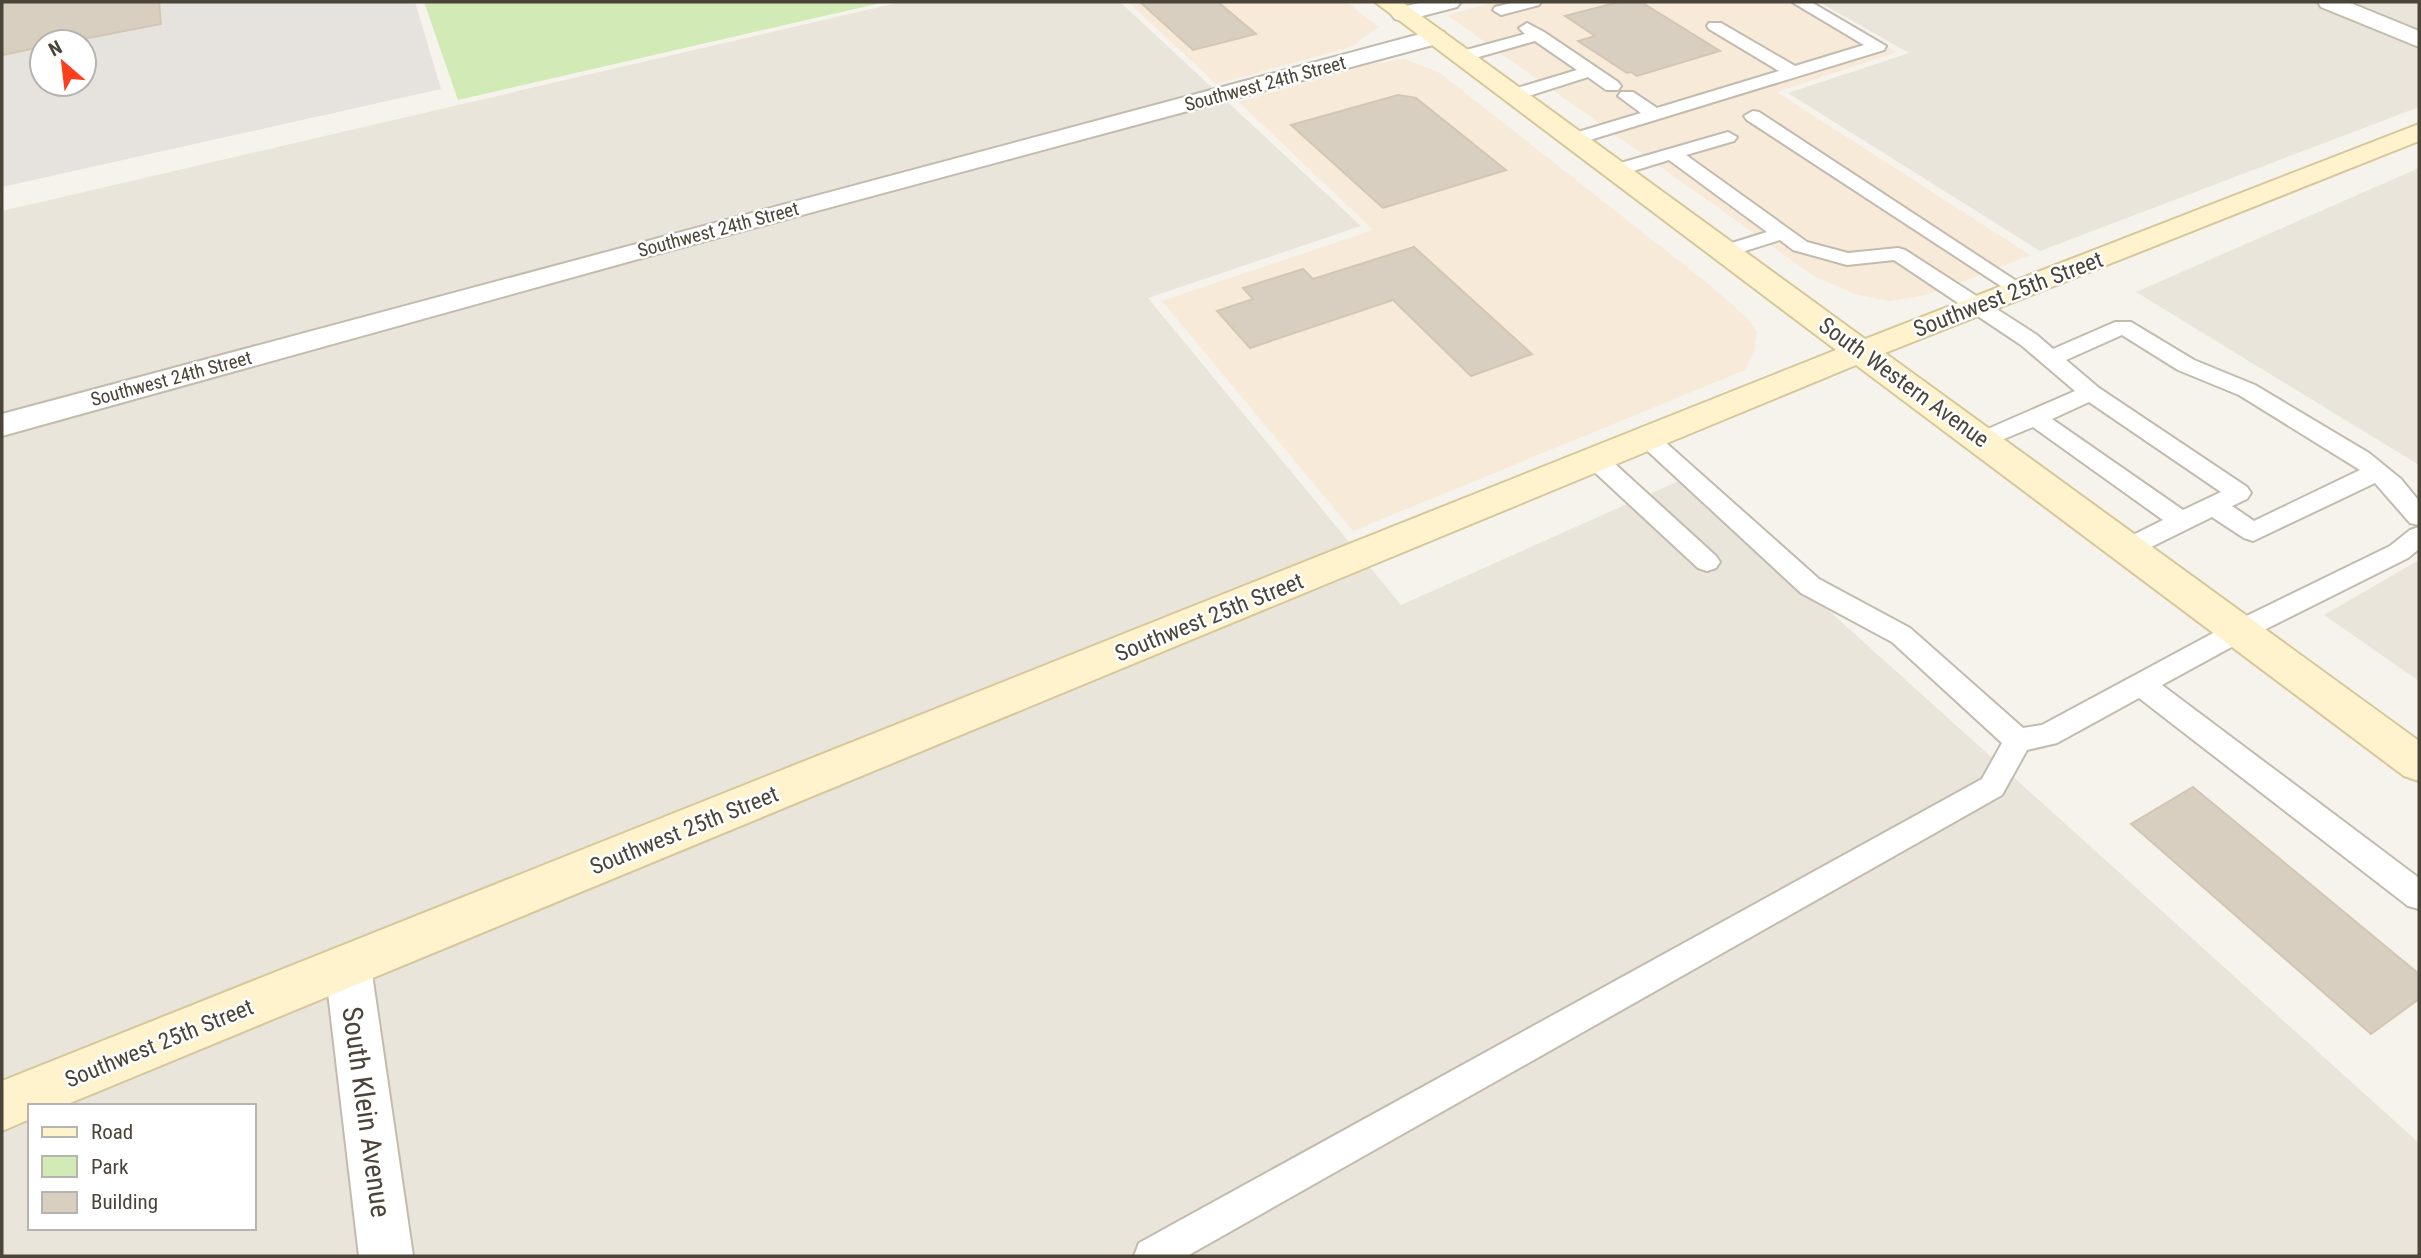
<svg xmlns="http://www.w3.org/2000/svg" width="2421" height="1258" viewBox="0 0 2421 1258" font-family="'Roboto Condensed',sans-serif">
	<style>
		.residential { fill: #eae5da; fill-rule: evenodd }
		.commercial { fill: #f7ead8 }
		.industrial { fill: #e6e2dd; fill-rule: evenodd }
		.green { fill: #d2eab5 }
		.building { fill: #d8cfc1; stroke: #d3c7b4; stroke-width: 2 }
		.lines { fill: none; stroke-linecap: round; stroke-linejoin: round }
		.lane-casing { stroke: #c2bbae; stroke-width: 4 }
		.street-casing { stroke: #c2bbae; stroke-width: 4 }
		.secondary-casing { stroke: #d6c79b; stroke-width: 4 }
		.lane { fill: #fff; fill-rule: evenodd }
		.street { fill: #fff; fill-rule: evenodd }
		.secondary { fill: #fff3cd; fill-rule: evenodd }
		.labels { text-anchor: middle; stroke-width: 5; stroke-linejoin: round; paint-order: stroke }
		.far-street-label { font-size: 19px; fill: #4b4439; stroke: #fff }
		.street-label { font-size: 23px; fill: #4b4439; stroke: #fff }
		.near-street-label { font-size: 28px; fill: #4b4439; stroke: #fff }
	</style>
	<rect width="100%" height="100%" fill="#f6f3ec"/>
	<g class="residential">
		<path d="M901,2H1120L1361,226L1148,298L1401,605L1683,479L2419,1143V1256H2V211ZM30,1106H254V1228H30Z"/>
		<path d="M1819,2H2419V107L2040,251L1788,93L1909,53Z"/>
		<path d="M2419,168V465L2136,292Z"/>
		<path d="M2419,560V681L2324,615Z"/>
	</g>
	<g class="commercial">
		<path d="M1128,2H1347L1378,27L1351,47L1216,84Z"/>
		<path d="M1497,2H1806L1897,52L1777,92L2030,255L1948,288L1917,297L1888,301L1855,294L1814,276L1447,15Z"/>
		<path d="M1404,59L1440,73L1711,286L1747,318L1757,332L1754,352L1745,370L1353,531L1162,301L1373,230L1239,102L1372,64Z"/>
	</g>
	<path class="industrial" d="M2,2H415L441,89L2,187ZM42,42H84V84H42Z"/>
	<path class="green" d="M424,2H885L458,100Z"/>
	<g class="building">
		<path d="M2,2H159L161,24L68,42H42V47L2,55Z"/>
		<path d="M1140,2H1218L1256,34L1193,50Z"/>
		<path d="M1619,2H1641L1720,51L1637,76L1631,72L1627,73L1578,41L1595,36L1565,16Z"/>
		<path d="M1398,95L1416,98L1506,170L1383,208L1291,125Z"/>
		<path d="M1414,247L1532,354L1471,376L1393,300L1250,348L1217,311L1253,299L1243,288L1303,269L1313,279Z"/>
		<path d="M2193,787L2419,974V999L2371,1034L2131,824Z"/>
	</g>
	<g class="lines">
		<defs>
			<g id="lane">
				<path d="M1515,2H1541L1539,5L1501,15L1493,10L1495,7Z"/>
				<path d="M1792,2H1811L1886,46L1884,50L1580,143H1568L1565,139L1568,135L1641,113L1618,96L1621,92H1633L1657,108L1779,71L1709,29L1707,26L1709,23H1721L1795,66L1864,45Z"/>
				<path d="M1527,23L1544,32L1618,82L1621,86L1618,90H1606L1588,77L1519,99H1507L1504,95L1507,91L1577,70L1535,41L1461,62L1453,57L1455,53L1525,34L1519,28Z"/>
				<path d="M1753,111L1759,112L2030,290L2027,294H2013L1747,120L1744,116Z"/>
				<path d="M1728,132L1737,137L1734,141L1686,155L1807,242L1848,253L1898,248L1905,250L2037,335L2053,349L2115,322H2131L2194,360L2255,385L2369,453L2401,479L2419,501V525L2410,523L2375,483L2253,541L2244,538L2212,517L2137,554L2128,557L2119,554L2116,548L2119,542L2163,520L2033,427L1982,448L1974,445L1970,440L1974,435L2075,391L2021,345L1894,260L1847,265L1793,250L1780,240L1726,257L1719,255L1716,251L1719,247L1767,232L1669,160L1617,176L1608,170L1610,166ZM2122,335L2178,370L2239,395L2360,470L2254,521L2232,506L2247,499L2251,493L2247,487L2099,388L2066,360ZM2089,402L2221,492L2183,510L2052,419Z"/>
				<path d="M1647,430L1655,433L1819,579L1910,628L2023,728L2042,725L2230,624L2390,546L2410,530L2419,527V549L2408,558L2248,638L2162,685L2419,878V909L2408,906L2139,698L2057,743L2027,750L2002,795L1187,1256H1134L1139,1243L1982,779L2002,743L1892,642L1801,593L1639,443L1635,438L1639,433Z"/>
				<path d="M1596,452L1604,454L1716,556L1720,562L1716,568L1707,571L1698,568L1588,466L1584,460L1588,454Z"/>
			</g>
			<g id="street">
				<path d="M1423,2H1461L1457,7L1403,21L1395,19L1391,14L1395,9Z"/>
				<path d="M2318,2H2348L2419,31V47L2321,7Z"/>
				<path d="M1435,30L1444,32L1447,37L1444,42L631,261L2,436V414Z"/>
				<path d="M348,946L365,952L371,967L413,1256H359L325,967L331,952Z"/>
			</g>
			<path id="secondary" d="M1375,2H1402L1865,339L2419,124V141L1885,353L2419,741V781L2404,776L1856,365L63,1106H30V1119L2,1131V1081L1836,350Z"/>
		</defs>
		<use href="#lane" class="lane-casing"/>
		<use href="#street" class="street-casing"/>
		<use href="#secondary" class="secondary-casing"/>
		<use href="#lane" class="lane"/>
		<use href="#street" class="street"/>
		<use href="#secondary" class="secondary"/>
	</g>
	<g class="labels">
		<g class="far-street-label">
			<text transform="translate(1265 83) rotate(-15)" y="7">Southwest 24th Street</text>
			<text transform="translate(718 229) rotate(-15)" y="7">Southwest 24th Street</text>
			<text transform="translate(171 378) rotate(-15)" y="7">Southwest 24th Street</text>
		</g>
		<g class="street-label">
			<text transform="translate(2008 294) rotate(-21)" y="8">Southwest 25th Street</text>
			<text transform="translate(1904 382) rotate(36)" y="8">South Western Avenue</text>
			<text transform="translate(1209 617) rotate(-22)" y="8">Southwest 25th Street</text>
			<text transform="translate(684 830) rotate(-22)" y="8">Southwest 25th Street</text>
			<text transform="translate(159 1043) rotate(-22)" y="8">Southwest 25th Street</text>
		</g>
		<g class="near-street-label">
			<text transform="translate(367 1112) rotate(82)" y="10">South Klein Avenue</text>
		</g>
	</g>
	<rect width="2421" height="1258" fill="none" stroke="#4b4439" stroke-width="7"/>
	<rect x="28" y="1104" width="228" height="126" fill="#ffffff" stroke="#b7b4b0" stroke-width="2"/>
	<rect x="42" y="1127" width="35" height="10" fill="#fff3cd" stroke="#b7b4b0" stroke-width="2"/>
	<text x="91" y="1139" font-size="21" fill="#4b4439">Road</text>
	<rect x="42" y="1156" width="35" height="21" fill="#d2eab5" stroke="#b7b4b0" stroke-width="2"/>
	<text x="91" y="1174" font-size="21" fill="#4b4439">Park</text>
	<rect x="42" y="1192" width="35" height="21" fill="#d8cfc1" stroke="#b7b4b0" stroke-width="2"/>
	<text x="91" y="1209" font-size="21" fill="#4b4439">Building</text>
	<g transform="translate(63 63) rotate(332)"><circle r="33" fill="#ffffff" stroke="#b7b4b0" stroke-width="2"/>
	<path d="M0-5L12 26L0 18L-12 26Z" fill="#fc3f1d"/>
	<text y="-10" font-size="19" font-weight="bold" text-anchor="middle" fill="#4b4439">N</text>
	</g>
</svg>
